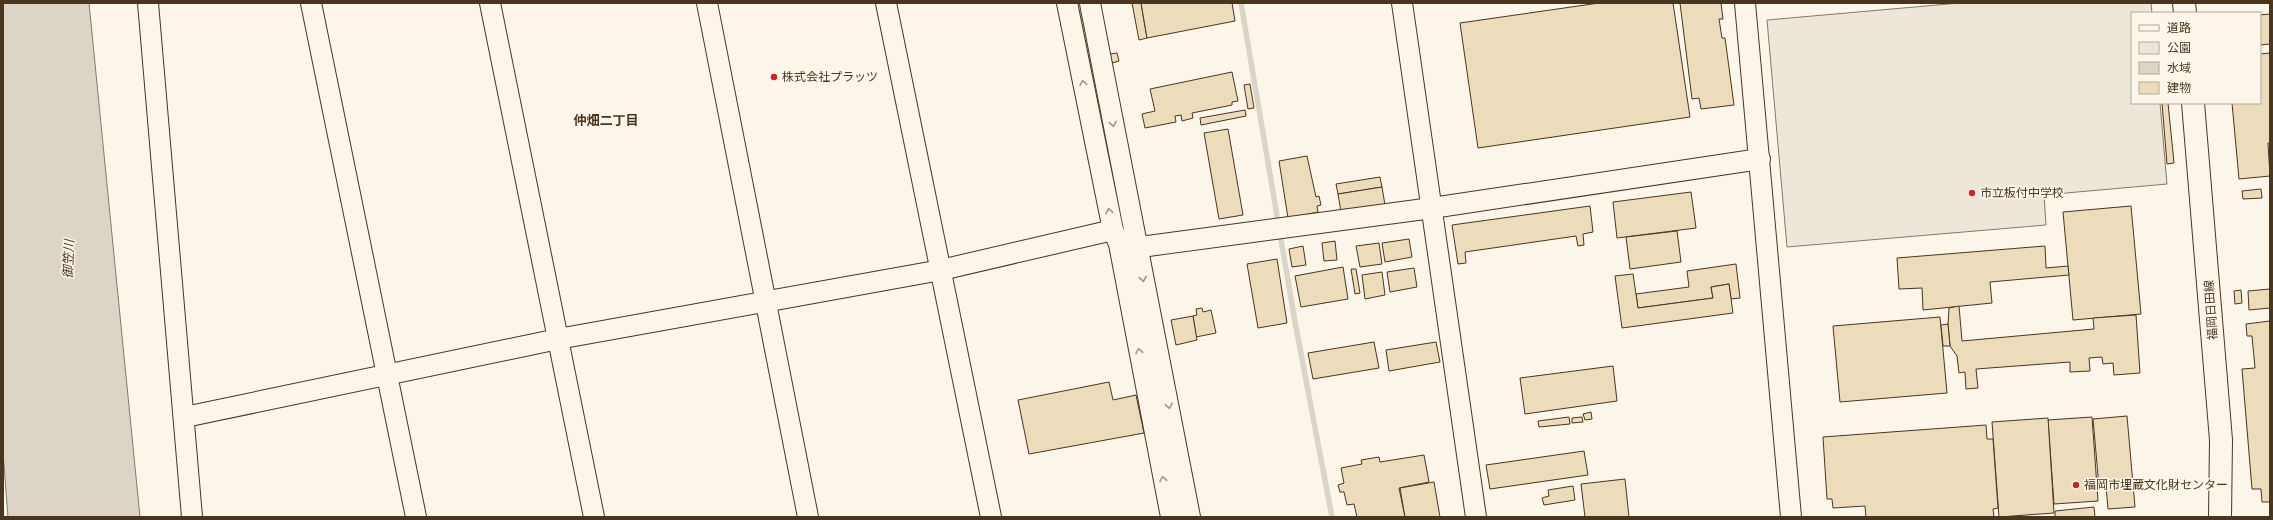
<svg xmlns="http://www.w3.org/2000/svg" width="2273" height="520" viewBox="0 0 2273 520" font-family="Arial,'Noto Sans JP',sans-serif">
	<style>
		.green { fill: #ede6d9; stroke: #887966 }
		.water { fill: #dcd4c6; stroke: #887966 }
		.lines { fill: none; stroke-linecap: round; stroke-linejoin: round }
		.stream { stroke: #dcd4c6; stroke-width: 5.5 }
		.building { fill: #ecdcbc; stroke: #4a3520 }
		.minor-casing { stroke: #4a3520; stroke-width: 22 }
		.major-casing { stroke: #4a3520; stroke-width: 24 }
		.minor { stroke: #fbf6e9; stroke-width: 20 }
		.major { stroke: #fbf6e9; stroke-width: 22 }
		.oneway { stroke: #a29684 }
		.poi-dot { fill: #c62828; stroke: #fbf6e9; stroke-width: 1.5 }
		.labels { text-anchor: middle; stroke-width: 3; stroke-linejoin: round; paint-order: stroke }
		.poi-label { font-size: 12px; fill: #4a3520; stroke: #fbf6e9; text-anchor: start }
		.street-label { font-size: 12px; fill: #4a3520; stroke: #fbf6e9 }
		.neighbourhood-label { font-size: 13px; font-weight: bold; fill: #4a3520; stroke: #fbf6e9 }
		.water-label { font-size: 13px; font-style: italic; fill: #4a3520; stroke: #fbf6e9 }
	</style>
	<rect width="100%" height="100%" fill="#fbf6e9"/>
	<path class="green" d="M1960,3H2151L2152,13H2132V103H2160L2167,184L2044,195L2046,225L1787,247L1767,20Z"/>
	<path class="water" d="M3,3H89L140,517H8L3,452Z"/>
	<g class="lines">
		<g class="stream">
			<path d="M1079,3L1094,74"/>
			<path d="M1241,3L1295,322L1332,517"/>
		</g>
	</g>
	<g class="building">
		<path d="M1132,3H1141L1147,38L1139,40Z"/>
		<path d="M1141,3H1232L1235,21L1147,38Z"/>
		<path d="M1599,3H1673L1690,117L1478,148L1460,23Z"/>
		<path d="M1680,3H1721L1723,19H1719L1722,38H1725L1734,105L1701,109L1699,98L1692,99Z"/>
		<path d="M2270,14V44L2260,45V15Z"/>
		<path d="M1117,53L1119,61L1112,63L1110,54Z"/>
		<path d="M2270,53V143H2268L2270,176L2239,179L2232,103H2260V54Z"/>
		<path d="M1232,72L1238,101L1232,102V105L1192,113L1193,118L1182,121L1181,115L1175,116L1176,122L1145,128L1142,114L1155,111L1150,89Z"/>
		<path d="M1250,84L1254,108L1248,109L1244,85Z"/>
		<path d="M2162,103H2168L2174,163L2167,164Z"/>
		<path d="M1245,110L1246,116L1201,125L1200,118Z"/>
		<path d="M1228,129L1243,215L1219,219L1204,133Z"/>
		<path d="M1307,156L1316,197L1319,196L1321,205L1317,206L1318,212L1304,215V218H1288L1279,161Z"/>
		<path d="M1380,177L1382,187L1338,194L1336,184Z"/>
		<path d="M1382,187L1385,205L1341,212L1338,194Z"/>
		<path d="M2261,189L2262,198L2243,199L2242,191Z"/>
		<path d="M1691,192L1696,228L1617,238L1613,202Z"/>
		<path d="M1590,206L1593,232L1583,234L1584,245L1578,246L1576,236L1465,252L1466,263L1458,264L1452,225Z"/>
		<path d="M2131,206L2141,314L2073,320L2063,212Z"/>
		<path d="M1677,231L1681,262L1630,269L1626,237Z"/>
		<path d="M1409,239L1412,257L1385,262L1382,243Z"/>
		<path d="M1335,241L1337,260L1324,261L1322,243Z"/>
		<path d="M1379,243L1382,264L1360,267L1356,246Z"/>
		<path d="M1303,246L1306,265L1292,267L1289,249Z"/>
		<path d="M2045,246L2046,268L2068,266L2069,275L1990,282L1992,303L1923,310L1922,288L1899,289L1897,258Z"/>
		<path d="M1277,259L1287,323L1258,328L1247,264Z"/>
		<path d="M1736,264L1740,298L1731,299L1729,284L1711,287L1713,298L1638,308L1636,294L1689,287L1687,271Z"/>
		<path d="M1343,267L1348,299L1301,307L1295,276Z"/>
		<path d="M1414,268L1417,287L1390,292L1387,272Z"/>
		<path d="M1351,269H1356L1360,293L1355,294Z"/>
		<path d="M1382,272L1385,295L1365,299L1362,275Z"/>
		<path d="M1633,274L1638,308L1713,298L1711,287L1729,284L1733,313L1622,328L1615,276Z"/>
		<path d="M2270,289V308L2249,310L2248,291Z"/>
		<path d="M2241,290L2242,303L2235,304L2234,291Z"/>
		<path d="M1959,306L1962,341L2094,329L2093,318L2136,315L2140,373L2114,375L2113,363L2103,364L2102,357L2089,358L2090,371L2070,372V362L1976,369L1978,388L1966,389L1965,372L1959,373L1957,356L1950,346L1948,324L1949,308Z"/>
		<path d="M1202,308L1203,312L1211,310L1216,333L1196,337L1193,316L1197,315L1196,309Z"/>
		<path d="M1193,316L1197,340L1176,345L1171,320Z"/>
		<path d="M1940,317L1947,393L1840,402L1833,326Z"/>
		<path d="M2270,321V502H2262L2261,489H2252L2242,369L2255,368L2252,336H2247L2246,324Z"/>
		<path d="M1948,324L1950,346H1943L1941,325Z"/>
		<path d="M1374,342L1379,368L1313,379L1308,353Z"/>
		<path d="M1436,342L1440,362L1389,371L1386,350Z"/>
		<path d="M1613,366L1617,401L1525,414L1520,378Z"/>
		<path d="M1109,382L1113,400L1136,395L1144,433L1029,454L1018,400Z"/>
		<path d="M1591,412L1592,419L1585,420L1583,414Z"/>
		<path d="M2127,416L2135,507L2108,509L2106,486L2099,487L2093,419Z"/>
		<path d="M1569,417L1570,424L1539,427L1538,421Z"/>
		<path d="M1582,417L1583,422L1572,423V418Z"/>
		<path d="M2092,417L2098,501L2054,504L2048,420Z"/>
		<path d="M2048,418L2054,513L1999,517L1992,422Z"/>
		<path d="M1986,425L1987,439H1993L1998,508L1993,509L1994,517H1866L1865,506L1833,508L1832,499H1827L1823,437Z"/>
		<path d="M1584,451L1588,475L1490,489L1486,465Z"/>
		<path d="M1424,455L1429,482L1399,488L1405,517H1357L1354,504L1347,505L1344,492H1340L1338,485L1344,483L1341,468L1362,464L1361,460L1379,457L1380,462Z"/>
		<path d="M1625,479L1629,517H1585L1581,484Z"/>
		<path d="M1434,482L1440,517H1405L1400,488Z"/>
		<path d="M1573,486L1575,500L1544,505L1542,498L1549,496L1548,490Z"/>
		<path d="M2094,507L2095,517H2055V511Z"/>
	</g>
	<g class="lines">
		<defs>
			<g id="minor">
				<path d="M148,3L192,517"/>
				<path d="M311,3L416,517"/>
				<path d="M490,3L594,517"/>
				<path d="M707,3L808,517"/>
				<path d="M886,3L991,517"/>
				<path d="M1067,3L1113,230L1119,244L1171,517"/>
				<path d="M1090,3L1190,517"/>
				<path d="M1402,3L1476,517"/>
				<path d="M1745,3L1791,517"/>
				<path d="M1119,244L1148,246L1432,208L1760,159"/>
				<path d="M185,417L558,339L941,270L1113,230"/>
			</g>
			<g id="major">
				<path d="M2184,3L2185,13"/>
				<path d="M2193,103L2221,440L2220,517"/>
			</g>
		</defs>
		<use href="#minor" class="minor-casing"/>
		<use href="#major" class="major-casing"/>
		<use href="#minor" class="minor"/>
		<use href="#major" class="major"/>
	</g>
	<defs><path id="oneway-chevron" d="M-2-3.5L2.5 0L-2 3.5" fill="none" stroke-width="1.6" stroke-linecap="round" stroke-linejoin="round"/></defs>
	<g class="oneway">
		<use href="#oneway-chevron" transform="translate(1083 83) rotate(-101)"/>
		<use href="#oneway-chevron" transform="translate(1113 124) rotate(79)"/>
		<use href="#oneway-chevron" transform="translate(1109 211) rotate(-101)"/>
		<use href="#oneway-chevron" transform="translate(1143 279) rotate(79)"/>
		<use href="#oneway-chevron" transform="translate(1139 351) rotate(-101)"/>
		<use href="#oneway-chevron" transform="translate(1169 406) rotate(79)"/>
		<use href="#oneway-chevron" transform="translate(1163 479) rotate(-101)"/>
	</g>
	<g class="poi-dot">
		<circle cx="774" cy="77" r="4"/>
		<circle cx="1972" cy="193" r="4"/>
		<circle cx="2076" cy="485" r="4"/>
	</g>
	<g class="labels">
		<g class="poi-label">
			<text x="782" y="81">株式会社プラッツ</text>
			<text x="1980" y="197">市立板付中学校</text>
			<text x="2084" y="489">福岡市埋蔵文化財センター</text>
		</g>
		<g class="street-label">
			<text transform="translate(2211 310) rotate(-94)" y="4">福岡日田線</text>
		</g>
		<g class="neighbourhood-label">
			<text x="606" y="125">仲畑二丁目</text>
		</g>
		<g class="water-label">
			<text transform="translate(68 259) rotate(-88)" y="5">御笠川</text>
		</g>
	</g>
	<rect width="2273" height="520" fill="none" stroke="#4a3520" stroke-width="8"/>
	<rect x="2131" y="12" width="130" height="92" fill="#fbf6e9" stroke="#b4a999"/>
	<rect x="2139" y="25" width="20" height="6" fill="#fbf6e9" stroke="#b4a999"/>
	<text x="2167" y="32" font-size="12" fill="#4a3520">道路</text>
	<rect x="2139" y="42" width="20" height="12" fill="#ede6d9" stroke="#b4a999"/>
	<text x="2167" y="52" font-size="12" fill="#4a3520">公園</text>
	<rect x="2139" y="62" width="20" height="12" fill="#dcd4c6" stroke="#b4a999"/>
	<text x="2167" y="72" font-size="12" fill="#4a3520">水域</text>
	<rect x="2139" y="82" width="20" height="12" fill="#ecdcbc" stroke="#b4a999"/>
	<text x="2167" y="92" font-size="12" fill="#4a3520">建物</text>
</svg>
